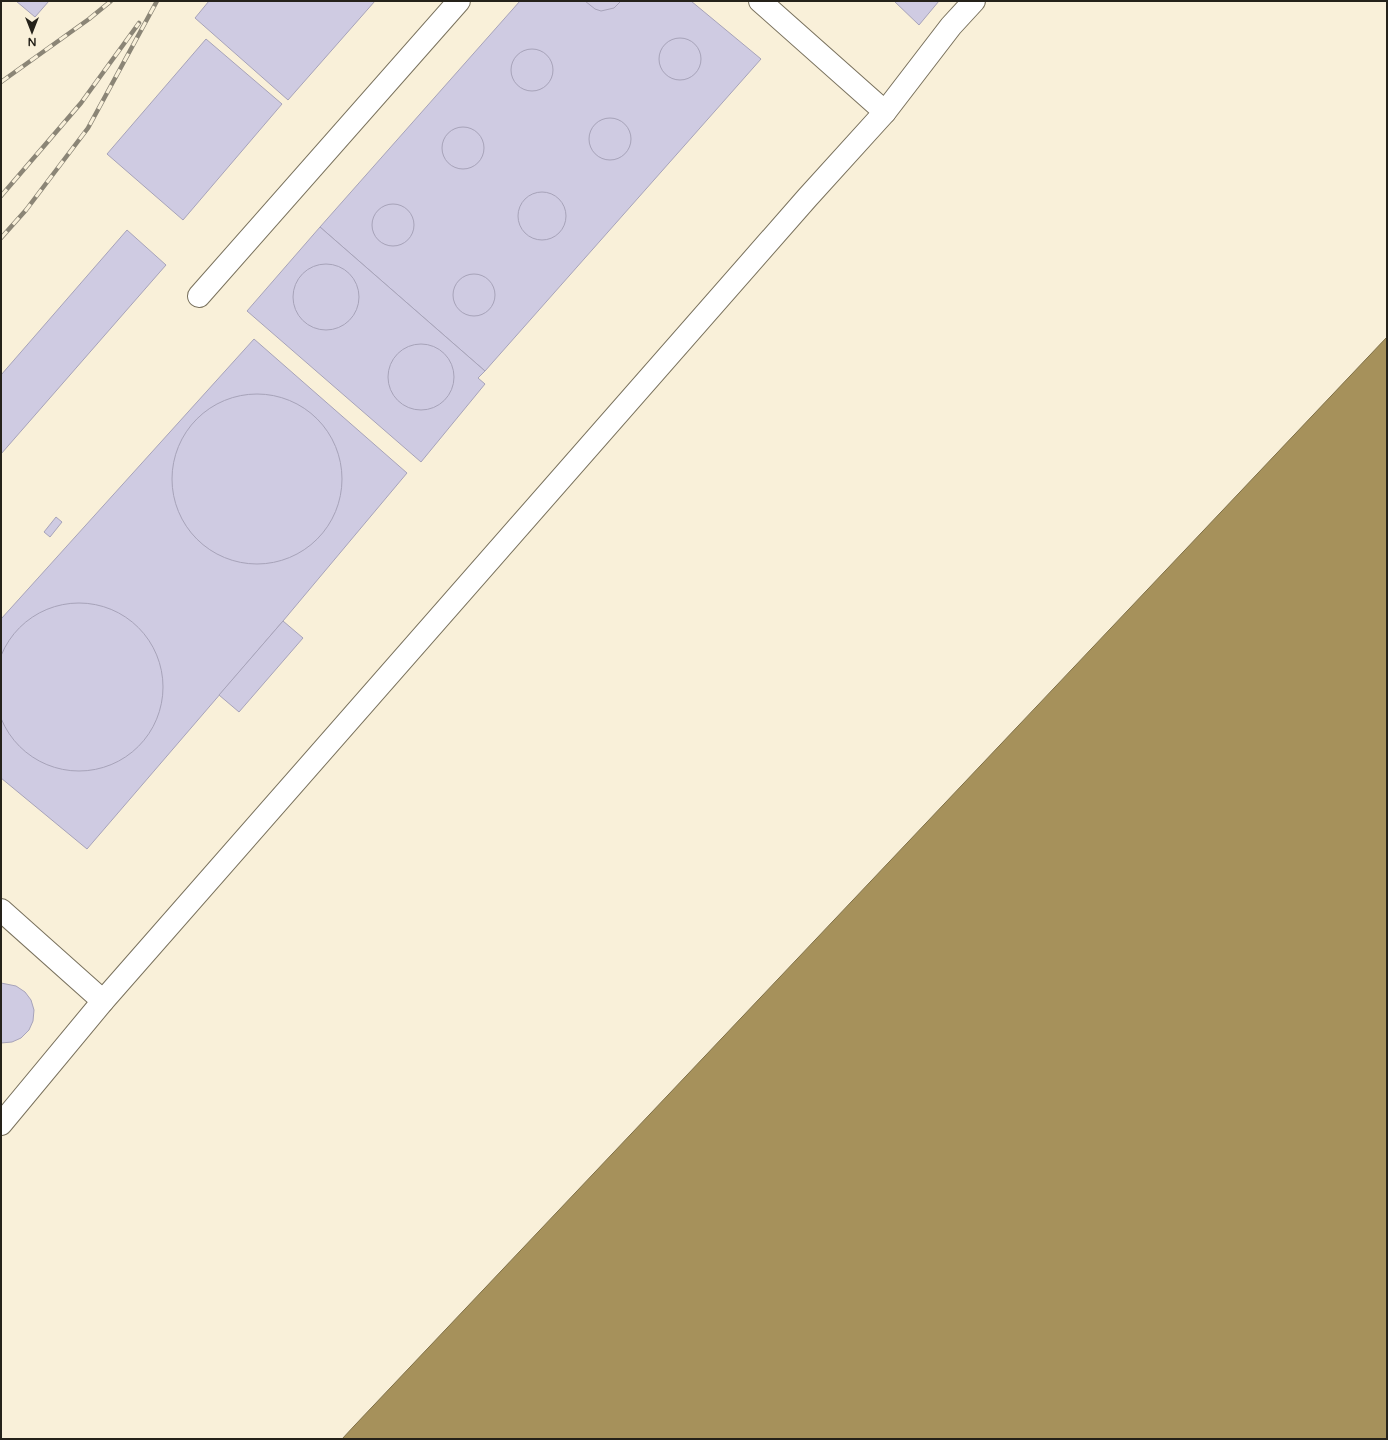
<svg xmlns="http://www.w3.org/2000/svg" width="1388" height="1440" viewBox="0 0 1388 1440" font-family="'Varela Round',sans-serif">
	<style>
		.water { fill: #a6915b; stroke: #7f7048 }
		.building { fill: #cfcbe2; stroke: #a7a3b9 }
		.lines { fill: none; stroke-linecap: round; stroke-linejoin: round }
		.minor-casing { stroke: #79715d; stroke-width: 24 }
		.minor { stroke: #fff; stroke-width: 22 }
		.rail-casing { stroke: #8b8576; stroke-width: 4.5 }
		.rail { stroke: #f9f0d9; stroke-width: 3; stroke-dasharray: 9; stroke-linecap: butt }
	</style>
	<rect width="100%" height="100%" fill="#f9f0d9"/>
	<path class="water" d="M1387,337V1439H342L355,1425Z"/>
	<g class="building">
		<path d="M16,1H49L35,17Z"/>
		<path d="M209,1H375L288,100L195,18Z"/>
		<path d="M520,1H691L761,59L485,371L320,227Z"/>
		<path d="M585,1H621L614,8L601,11L595,9Z"/>
		<path d="M894,1H939L919,25Z"/>
		<circle cx="680" cy="59" r="21"/>
		<path d="M206,39L282,104L183,220L107,154Z"/>
		<circle cx="532" cy="70" r="21"/>
		<circle cx="610" cy="139" r="21"/>
		<circle cx="463" cy="148" r="21"/>
		<circle cx="542" cy="216" r="24"/>
		<circle cx="393" cy="225" r="21"/>
		<path d="M320,227L485,371L478,378L485,384L421,462L247,311Z"/>
		<path d="M127,230L166,265L1,454V375Z"/>
		<circle cx="326" cy="297" r="33"/>
		<circle cx="474" cy="295" r="21"/>
		<path d="M254,339L407,473L283,621L87,849L1,778V619Z"/>
		<circle cx="421" cy="377" r="33"/>
		<circle cx="257" cy="479" r="85"/>
		<path d="M56,517L62,522L50,537L44,532Z"/>
		<circle cx="79" cy="687" r="84"/>
		<path d="M283,621L303,638L239,712L219,695Z"/>
		<path d="M1,983L16,986L25,992L31,1000L34,1010L33,1021L29,1030L21,1038L12,1042L1,1043Z"/>
	</g>
	<g class="lines">
		<defs>
			<g id="minor">
				<path d="M760,1L885,112"/>
				<path d="M199,296L459,1"/>
				<path d="M1,910L103,1001"/>
				<path d="M1,1124L103,1001L807,198L885,112L951,26L974,1"/>
			</g>
		</defs>
		<use href="#minor" class="minor-casing"/>
		<use href="#minor" class="minor"/>
		<defs>
			<g id="rail">
				<path d="M1,82L89,19L111,1"/>
				<path d="M1,196L81,103L139,23"/>
				<path d="M1,238L26,210L88,128L157,1"/>
			</g>
		</defs>
		<use href="#rail" class="rail-casing"/>
		<use href="#rail" class="rail"/>
	</g>
	<rect width="1388" height="1440" fill="none" stroke="#25221a" stroke-width="4"/>
	<g transform="translate(32 32) rotate(180)" stroke="#f9f0d9" stroke-width="3" paint-order="stroke">
	<path d="M0-3L7 15L0 10L-7 15Z" fill="#25221a"/>
	<text y="-6" font-size="11" font-weight="bold" text-anchor="middle" fill="#25221a">N</text>
	</g>
</svg>
